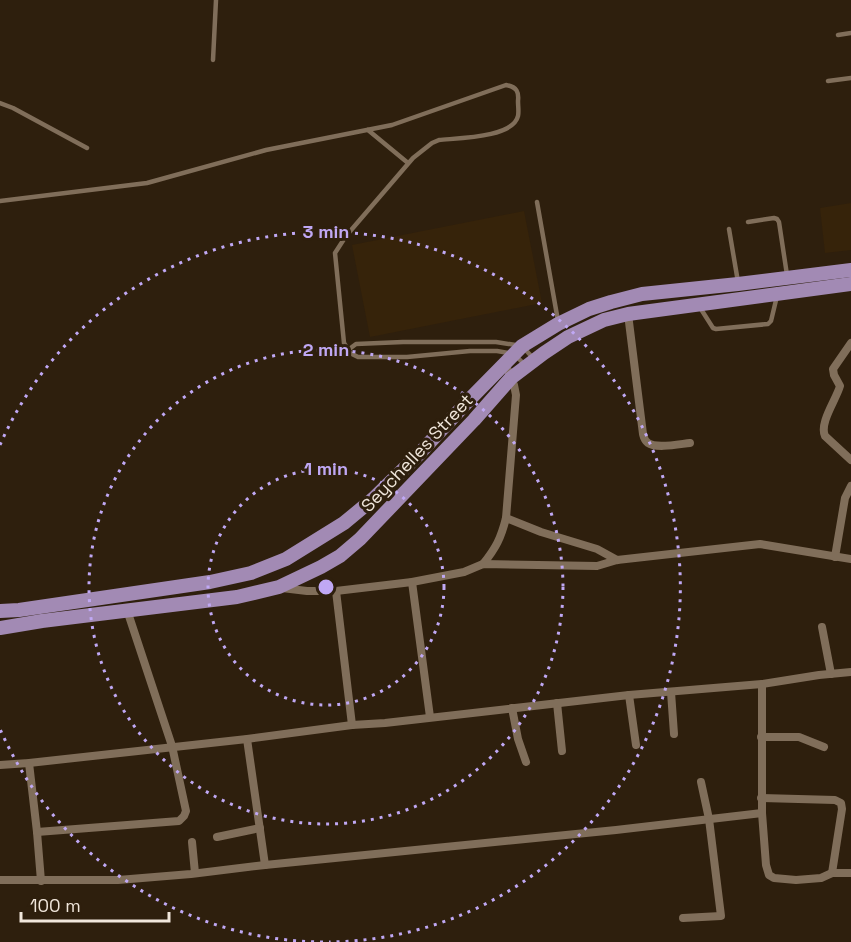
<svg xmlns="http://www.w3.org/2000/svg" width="851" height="942" viewBox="0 0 851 942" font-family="'Space Grotesk',sans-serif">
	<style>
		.built { fill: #36230a }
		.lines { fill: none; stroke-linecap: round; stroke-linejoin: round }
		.lane { stroke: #806e5a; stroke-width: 4.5 }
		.street { stroke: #806e5a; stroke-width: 8 }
		.primary { stroke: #a28ab4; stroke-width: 14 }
		.ring { fill: none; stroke: #c0a8f4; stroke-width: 3; stroke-dasharray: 3 6 }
		.labels { text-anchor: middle; stroke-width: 6; stroke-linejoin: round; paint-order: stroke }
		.street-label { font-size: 18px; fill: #f0e6db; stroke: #2e1f0d }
		.centre { fill: #c0a8f4; stroke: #2e1f0d; stroke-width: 3 }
		.ring-label { font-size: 18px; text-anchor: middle; font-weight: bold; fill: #c0a8f4; stroke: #2e1f0d; stroke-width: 6; stroke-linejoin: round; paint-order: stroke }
	</style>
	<rect width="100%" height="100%" fill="#2e1f0d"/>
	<g class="built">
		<path d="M851,203V250L825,253L820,208Z"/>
		<path d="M524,211L542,303L370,337L352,245Z"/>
	</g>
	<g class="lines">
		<g class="lane">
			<path d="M838,35L851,33"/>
			<path d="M213,60L216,0"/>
			<path d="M828,81L851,78"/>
			<path d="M0,103L13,108L87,148"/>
			<path d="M368,130L408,163"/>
			<path d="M0,201L147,183L266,150L392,125L506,85C517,87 519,92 518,101C518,106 519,112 518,116C513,138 457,138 439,140L432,143L413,158L346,236L335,253L344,343L350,353L358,357H407L470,351H497L514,354L524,364"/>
			<path d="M537,202L558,321"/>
			<path d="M748,222L774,218L777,219L779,222L787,275"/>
			<path d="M729,229L738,282"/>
			<path d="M699,306L713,328L716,329L768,324L771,321L777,296"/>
			<path d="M348,350L356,344L403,342H496L522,346L533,358"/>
		</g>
		<g class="street">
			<path d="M628,314L643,434C644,438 644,440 648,443C656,449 680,444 690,443"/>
			<path d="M851,343L833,369L834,375L840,386C836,400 819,423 825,436L851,460"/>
			<path d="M506,518L541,532L597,549L617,560"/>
			<path d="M835,557L845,498L851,486"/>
			<path d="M483,564C496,548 501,538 506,518L516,395L514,385L505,363"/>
			<path d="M412,582L430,717"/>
			<path d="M282,588L307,591H336L412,582L464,572L483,564L597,566L617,560L760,544L851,559"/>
			<path d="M336,591L352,725"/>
			<path d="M822,627L831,674"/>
			<path d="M762,684V813L766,865L769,875L774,878L796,880L821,878L832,873H851"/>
			<path d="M671,692L674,734"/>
			<path d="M629,695L636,745"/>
			<path d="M557,703L562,751"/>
			<path d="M512,708L518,739L526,762"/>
			<path d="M761,737H799L824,747"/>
			<path d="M247,739L265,865"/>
			<path d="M29,763L37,832L41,881"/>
			<path d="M0,765L29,763L247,739L352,725L385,723L629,695L762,684L819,675L851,672"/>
			<path d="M761,798L835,800L841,803L842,809L832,873"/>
			<path d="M37,832L179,821L184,816L186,811L172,746L127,610"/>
			<path d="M217,837L260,828"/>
			<path d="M192,842L195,873"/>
			<path d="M0,880H118L191,874L265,865L616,830L762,813"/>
			<path d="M683,918L721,916L709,819L701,782"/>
		</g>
		<g class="primary">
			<path d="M0,611L19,610L210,582L251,573L286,559L344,523L373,499L418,455L469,400L522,346L558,324L589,309L611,302L642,294L738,284L851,270"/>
			<path d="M0,628L42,621L237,597L279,587L321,567L340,556L360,539L474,420L511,378L544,353L568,337L604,320L628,314L851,284"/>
		</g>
	</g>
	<g class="ring">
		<circle cx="326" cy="587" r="118"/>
		<circle cx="326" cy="587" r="237"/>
		<path d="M323 942A355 355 0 0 1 0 729M0 445A355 355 0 1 1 329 942"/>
	</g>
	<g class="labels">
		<g class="street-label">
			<text transform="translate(417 453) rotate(-47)" y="6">Seychelles Street</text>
		</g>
	</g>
	<circle cx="326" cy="587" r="9" class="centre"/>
	<g class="ring-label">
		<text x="326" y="238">3 min</text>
		<text x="326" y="356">2 min</text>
		<text x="326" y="475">1 min</text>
	</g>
	<path d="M21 912v9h148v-9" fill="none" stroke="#f0e6db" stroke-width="3"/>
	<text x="30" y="912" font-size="18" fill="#f0e6db" stroke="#2e1f0d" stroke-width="4.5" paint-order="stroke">100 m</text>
</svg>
